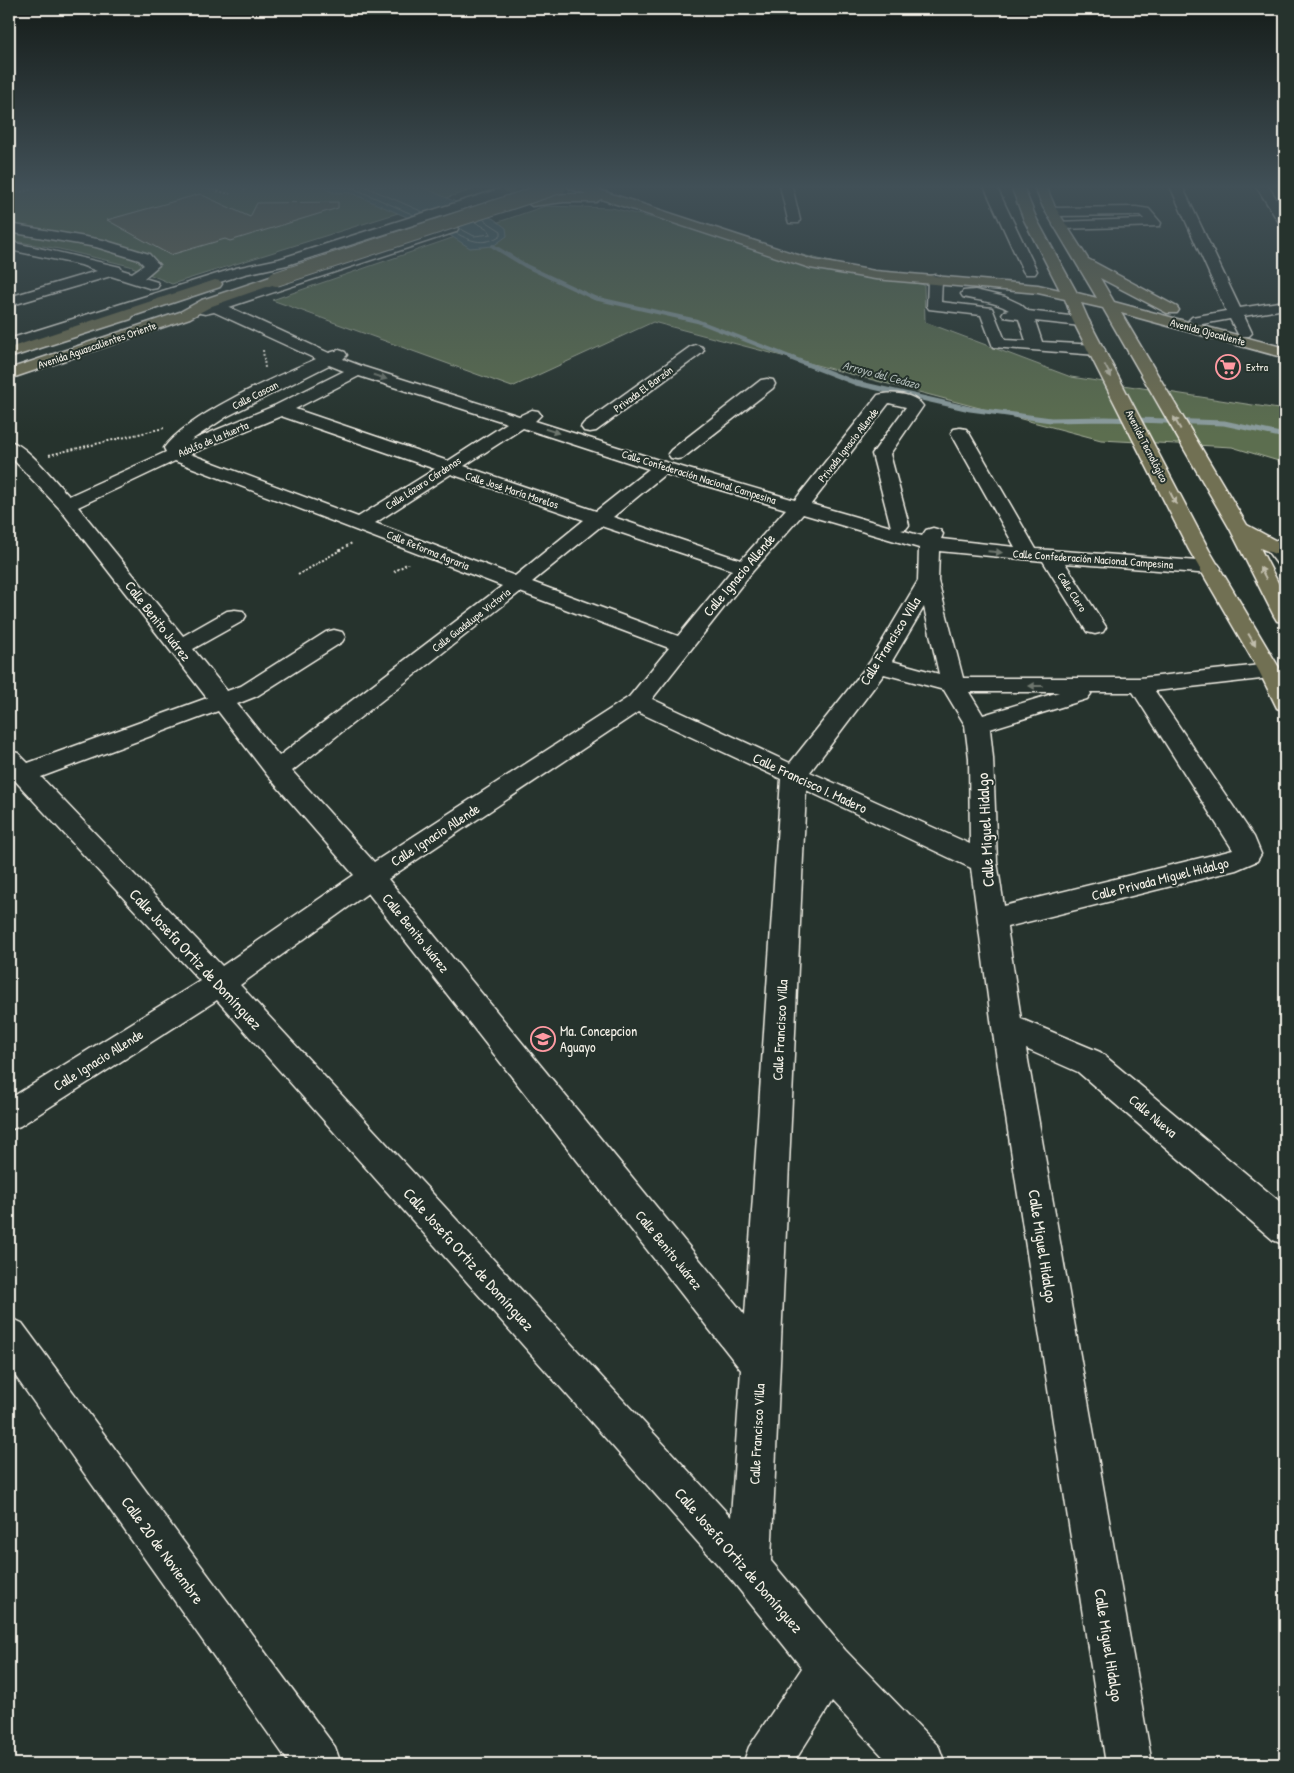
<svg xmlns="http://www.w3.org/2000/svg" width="1294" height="1773" viewBox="0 0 1294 1773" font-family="'Patrick Hand',sans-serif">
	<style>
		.green { fill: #5c6e50; stroke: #a8b09c }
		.water { fill: #46656c; stroke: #8c9d9e }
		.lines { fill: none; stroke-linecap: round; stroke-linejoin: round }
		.shore { stroke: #aeb9b6; stroke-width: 1 }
		.stream-far1 { stroke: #8c9d9e; stroke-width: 4 }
		.stream { stroke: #8c9d9e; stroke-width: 5 }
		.building { fill: #6d6a56; stroke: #f4f1e8 }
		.minor-casing { stroke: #f4f1e8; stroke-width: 3 }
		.major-casing { stroke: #f4f1e8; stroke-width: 3 }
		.path { stroke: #f4f1e8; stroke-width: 2; stroke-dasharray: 2 2; stroke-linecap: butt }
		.minor { fill: #26332d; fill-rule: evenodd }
		.major { fill: #716f52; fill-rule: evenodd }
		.major-bridge-casing { stroke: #f4f1e8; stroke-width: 16; stroke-linecap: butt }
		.major-bridge { stroke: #716f52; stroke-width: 14 }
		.oneway { fill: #c0bdac }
		.oneway2 { fill: #6e766e }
		.labels { text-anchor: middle; stroke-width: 4; stroke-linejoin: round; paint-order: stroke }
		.far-street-label { font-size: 11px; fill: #f4f1e8; stroke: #26332d }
		.far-poi-label { font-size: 11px; fill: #f4f1e8; stroke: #26332d; text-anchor: start }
		.far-water-label { font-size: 12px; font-style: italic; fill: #aeb9b6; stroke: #26332d }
		.street-label { font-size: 14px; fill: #f4f1e8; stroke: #26332d }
		.poi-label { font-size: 14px; fill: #f4f1e8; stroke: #26332d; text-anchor: start }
		.near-street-label { font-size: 16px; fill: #f4f1e8; stroke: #26332d }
	</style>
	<rect width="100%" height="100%" fill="#26332d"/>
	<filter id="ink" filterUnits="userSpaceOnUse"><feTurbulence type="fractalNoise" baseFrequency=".02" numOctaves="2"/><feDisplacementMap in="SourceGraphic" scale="10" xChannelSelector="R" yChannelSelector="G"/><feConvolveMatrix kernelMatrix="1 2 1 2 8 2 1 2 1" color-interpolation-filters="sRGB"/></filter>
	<g filter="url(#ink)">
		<g class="green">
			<path d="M9,186H484L172,284L130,266L59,249L9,240Z"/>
			<path d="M545,206L612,208L924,285L925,322L1071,377L1285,410V463L1232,447L1101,440L653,322L512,387L272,300Z"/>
		</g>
		<path class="water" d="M324,186H420L494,219L506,228L507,236L493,246L470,248L451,236L351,193L332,192L326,189Z"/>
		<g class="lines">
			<g class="shore">
				<path d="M331,186L353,188L414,215"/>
				<path d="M364,186L423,212"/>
				<path d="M459,228L474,236L491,234L488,229L475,222"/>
				<path d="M456,233C472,242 485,246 501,235V231L484,220"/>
			</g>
			<path class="stream-far1" d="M493,246L526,266L594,298L697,321L795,359"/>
			<path class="stream" d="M791,358L856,383L970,409L1051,420L1106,419L1224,423L1285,436"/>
		</g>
		<path class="building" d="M200,194L250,217L257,203L338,202V208L230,241L225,239L170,255L107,220Z"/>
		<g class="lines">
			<defs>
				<g id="minor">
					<path d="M509,186H528L526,189L287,265L245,274L9,349V339L236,268L279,259Z"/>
					<path d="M780,186H792L800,220L799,223H789L788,220Z"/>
					<path d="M984,186H996L1037,271L1035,274H1025L1023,271Z"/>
					<path d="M1170,186H1182L1240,308L1285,301V309L1244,316L1252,333L1249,336H1239L1230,319L1197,325L1192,323L1189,320L1192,317L1226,311Z"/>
					<path d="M1256,186H1268L1285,212V225L1280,224Z"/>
					<path d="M1136,207L1149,209L1161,223L1160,226L1060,229L1055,228L1053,225L1055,222L1144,219L1140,215H1136L1052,216L1046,212L1052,208Z"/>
					<path d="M9,224L103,240L149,254L159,265L144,278L157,282L159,285L157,288L152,289L111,276L9,306V297L97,271L81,265L10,250V244L15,243C50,250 86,259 120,267L122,270L132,273L144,265L139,260L96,247L9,232Z"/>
					<path d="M451,225L456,226L458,229L456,232L229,307L329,353L339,350L345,352L347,355L343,359L364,367L519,416L532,410L538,411L541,415L535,421L668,463L795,500L878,395C892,392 914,393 923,406L890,454L909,525L906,529L901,530L922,536L926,530L933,528L940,530L943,534L941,539L1015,547L951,433L954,429L960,428L966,429L969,433L1036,549L1211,562L1218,564L1221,568L1218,572L1211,574L1065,563L1106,627L1103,632L1095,634L1087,632L1043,561L939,551L938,581L963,678H1140L1270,664L1278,666L1281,671L1278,676L1270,678L1155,691L1254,837L1261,854L1257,861L1236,870L1007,927L1021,1019L1100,1052L1285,1206V1245L1273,1240L1078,1072L1026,1049L1152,1764H1106L992,1027L971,868L806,790L771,1561L845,1650L939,1747L945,1764H890L832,1702L793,1764H743L749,1747L802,1668L734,1583L217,1000L20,1126L9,1130V1099L200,981L9,774V751L18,753L28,763L207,698L60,509L9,455V441C28,445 55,482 69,496L166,452L164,448C187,415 277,376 316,359L214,312L205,314L200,313L198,310L202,306L200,303L202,300L207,299L216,302ZM329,365L344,371L274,406L190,441L226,417ZM359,376L507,423L448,461L295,409ZM889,403L906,407L872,454L891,527L811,504ZM281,416L435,469L358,517L190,454ZM523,428L649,469L596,511L464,466ZM175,461L502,586L279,756L237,704L257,696L342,642L345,637L342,632L334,630L326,632L241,686L227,691L193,649L243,621L246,616L243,611L235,610L227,611L183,636L78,507ZM451,474L584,520L515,576L375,523ZM665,474L786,509L741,560L613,517ZM803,514L919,548L918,581L870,662L790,763L652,699L752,572ZM601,526L732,570L678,636L532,582ZM520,592L669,648L629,697L374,862L292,771ZM924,607L939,674L892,661ZM884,674L944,690L965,725L969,758L970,844L810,772ZM969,692H1059L983,715ZM1090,692H1133L1233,850L1004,906L997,862L993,758L990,729L1087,699L1091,694ZM218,711L268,776L354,875L222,966L41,777ZM638,712L781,779L745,1315L388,879ZM368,893L741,1370L731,1517L240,985Z"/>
					<path d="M935,275L940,276L942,279L941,302L992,308L1005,340L1026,341L1019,319L1004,317L1002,314L1004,311L1009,310C994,301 979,301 963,297L961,294L963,291L975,290L1005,297L1020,304L1028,311L1086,318L1089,321L1086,324L1081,326L1035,321L1042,342L1097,345L1103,347L1105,350L1103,353L1097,355L993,347L981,315L929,309L927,306L928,279L930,276Z"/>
					<path d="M696,345L702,347L704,350L702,353L596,431L590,432L584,431L581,427L584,423L690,347Z"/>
					<path d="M767,379L773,380L775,384L773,388L683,458L677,459L671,458L668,454L671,450L761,380Z"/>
					<path d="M1285,536V567L1278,565L1265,548L1268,544Z"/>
					<path d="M9,1317L22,1323L335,1747L341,1764H290L9,1367Z"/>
				</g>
				<g id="major">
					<path d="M505,186H517L513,193L509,194L503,190Z"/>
					<path d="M568,186H587L813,260L875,271L1038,285L1060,290L1024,220L1011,186H1023L1037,220L1077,293L1097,298L1043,207L1034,186H1046L1055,207L1088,259L1177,307L1179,310L1177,313H1167L1100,278L1114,302L1285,348V358L1121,313L1247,525L1282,544L1285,548L1282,552L1275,554L1260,548L1285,596V622L1277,621L1274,616L1230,529L1103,308L1081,303L1088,319L1209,550L1281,671L1285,679V711L1277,708L1259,671L1189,550L1072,319L1065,299L1038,293L875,279L810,268L601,199L596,202H564L532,206L526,202C534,193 574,194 587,194L570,189Z"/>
					<path d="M276,275L281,276L283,279L281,282L212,306L190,318L9,379V369L180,312L202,300Z"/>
					<path d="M215,280L220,281L222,284L220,287L133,316L131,319L9,358V348Z"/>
				</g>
			</defs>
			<use href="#minor" class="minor-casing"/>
			<use href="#major" class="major-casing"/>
			<g class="path">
				<path d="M198,186L230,194"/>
				<path d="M241,186L245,190"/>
				<path d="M9,194L44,187L102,186"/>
				<path d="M263,350L265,368"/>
				<path d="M49,455L164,428"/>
				<path d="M394,572L408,563"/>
				<path d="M298,575L352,543"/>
			</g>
			<use href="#minor" class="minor"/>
			<use href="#major" class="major"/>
			<defs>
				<path id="major-bridge" d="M276,279L560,186"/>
			</defs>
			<use href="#major-bridge" class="major-bridge-casing"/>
			<use href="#major-bridge" class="major-bridge"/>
		</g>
		<defs><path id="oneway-solid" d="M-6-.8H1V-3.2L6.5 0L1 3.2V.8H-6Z" transform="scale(1.25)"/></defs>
		<g class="oneway">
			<use href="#oneway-solid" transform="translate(1108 371) rotate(62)"/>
			<use href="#oneway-solid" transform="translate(1177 423) rotate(-119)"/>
			<use href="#oneway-solid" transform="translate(1173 498) rotate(63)"/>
			<use href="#oneway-solid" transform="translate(1263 573) rotate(-118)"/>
			<use href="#oneway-solid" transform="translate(1252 640) rotate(60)"/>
		</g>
		<g class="oneway2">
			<use href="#oneway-solid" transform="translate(380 377) rotate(17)"/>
			<use href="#oneway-solid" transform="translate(552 431) rotate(18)"/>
			<use href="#oneway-solid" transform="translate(995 552) rotate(5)"/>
			<use href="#oneway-solid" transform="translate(1036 686) rotate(-180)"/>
		</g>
	</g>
	<linearGradient id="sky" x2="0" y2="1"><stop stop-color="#151c19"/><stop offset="0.43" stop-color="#415057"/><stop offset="1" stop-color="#415057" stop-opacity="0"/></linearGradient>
	<rect width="1294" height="434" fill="url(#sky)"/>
	<defs>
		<symbol id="supermarket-ring" viewBox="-11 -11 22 22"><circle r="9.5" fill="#26332d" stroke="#ff9aa2" stroke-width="1.5"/><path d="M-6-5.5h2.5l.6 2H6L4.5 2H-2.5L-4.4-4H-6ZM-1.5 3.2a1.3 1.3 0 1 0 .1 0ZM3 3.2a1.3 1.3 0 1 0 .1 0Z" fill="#ff9aa2"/></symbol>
		<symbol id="school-ring" viewBox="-11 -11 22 22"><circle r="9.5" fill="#26332d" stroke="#ff9aa2" stroke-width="1.5"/><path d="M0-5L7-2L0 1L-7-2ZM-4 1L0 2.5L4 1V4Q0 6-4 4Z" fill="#ff9aa2"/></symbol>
	</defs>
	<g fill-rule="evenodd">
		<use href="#supermarket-ring" x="1214" y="353" width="28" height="28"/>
		<use href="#school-ring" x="529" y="1025" width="28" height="28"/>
	</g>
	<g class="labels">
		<g class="far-street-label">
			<text transform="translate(1208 332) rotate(15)" y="4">Avenida Ojocaliente</text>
			<text transform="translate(97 345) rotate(-19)" y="4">Avenida Aguascalientes Oriente</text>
			<text transform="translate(643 389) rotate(-36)" y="4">Privada El Barzón</text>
			<text transform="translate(255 395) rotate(-27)" y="4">Calle Cascan</text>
			<text transform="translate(213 439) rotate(-23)" y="4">Adolfo de la Huerta</text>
			<text transform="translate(848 445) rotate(-52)" y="4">Privada Ignacio Allende</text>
			<text transform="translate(1147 446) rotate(63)" y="4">Avenida Tecnológico</text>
			<text transform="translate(699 477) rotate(17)" y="4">Calle Confederación Nacional Campesina</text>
			<text transform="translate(423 483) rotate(-33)" y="4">Calle Lázaro Cárdenas</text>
			<text transform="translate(512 490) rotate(18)" y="4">Calle José María Morelos</text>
			<text transform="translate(428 550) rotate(22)" y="4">Calle Reforma Agraria</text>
			<text transform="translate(1093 559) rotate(4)" y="4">Calle Confederación Nacional Campesina</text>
			<text transform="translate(1072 592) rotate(57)" y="4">Calle Clero</text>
			<text transform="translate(471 620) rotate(-38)" y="4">Calle Guadalupe Victoria</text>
		</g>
		<g class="far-poi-label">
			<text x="1246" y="371">Extra</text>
		</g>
		<g class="far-water-label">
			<text transform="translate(881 375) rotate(15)" y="4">Arroyo del Cedazo</text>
		</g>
		<g class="street-label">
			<text transform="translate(739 575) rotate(-50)" y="5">Calle Ignacio Allende</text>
			<text transform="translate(158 621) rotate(52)" y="5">Calle Benito Juárez</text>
			<text transform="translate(890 641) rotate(-58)" y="5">Calle Francisco Villa</text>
			<text transform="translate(810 783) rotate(25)" y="5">Calle Francisco I. Madero</text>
			<text transform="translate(435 835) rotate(-33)" y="5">Calle Ignacio Allende</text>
			<text transform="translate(1160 879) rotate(-14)" y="5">Calle Privada Miguel Hidalgo</text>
			<text transform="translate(416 933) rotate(51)" y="5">Calle Benito Juárez</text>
			<text transform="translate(780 1030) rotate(-87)" y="5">Calle Francisco Villa</text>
			<text transform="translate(98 1060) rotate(-32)" y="5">Calle Ignacio Allende</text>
			<text transform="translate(1153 1116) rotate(40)" y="5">Calle Nueva</text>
			<text transform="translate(669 1250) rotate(51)" y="5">Calle Benito Juárez</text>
			<text transform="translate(757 1434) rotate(-87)" y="5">Calle Francisco Villa</text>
		</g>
		<g class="poi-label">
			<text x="560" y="1036">Ma. Concepcion<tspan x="560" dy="16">Aguayo</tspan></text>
		</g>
		<g class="near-street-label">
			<text transform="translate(985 830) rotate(-93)" y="6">Calle Miguel Hidalgo</text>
			<text transform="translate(196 959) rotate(47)" y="6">Calle Josefa Ortiz de Domínguez</text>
			<text transform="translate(1043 1246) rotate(81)" y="6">Calle Miguel Hidalgo</text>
			<text transform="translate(469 1259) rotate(48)" y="6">Calle Josefa Ortiz de Domínguez</text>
			<text transform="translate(163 1550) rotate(54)" y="6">Calle 20 de Noviembre</text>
			<text transform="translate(739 1560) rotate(49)" y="6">Calle Josefa Ortiz de Domínguez</text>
			<text transform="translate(1109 1645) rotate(81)" y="6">Calle Miguel Hidalgo</text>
		</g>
	</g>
	<rect width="1294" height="1773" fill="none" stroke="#26332d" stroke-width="30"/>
	<rect x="15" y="15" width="1264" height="1743" fill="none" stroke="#f4f1e8" stroke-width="2" filter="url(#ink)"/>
</svg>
